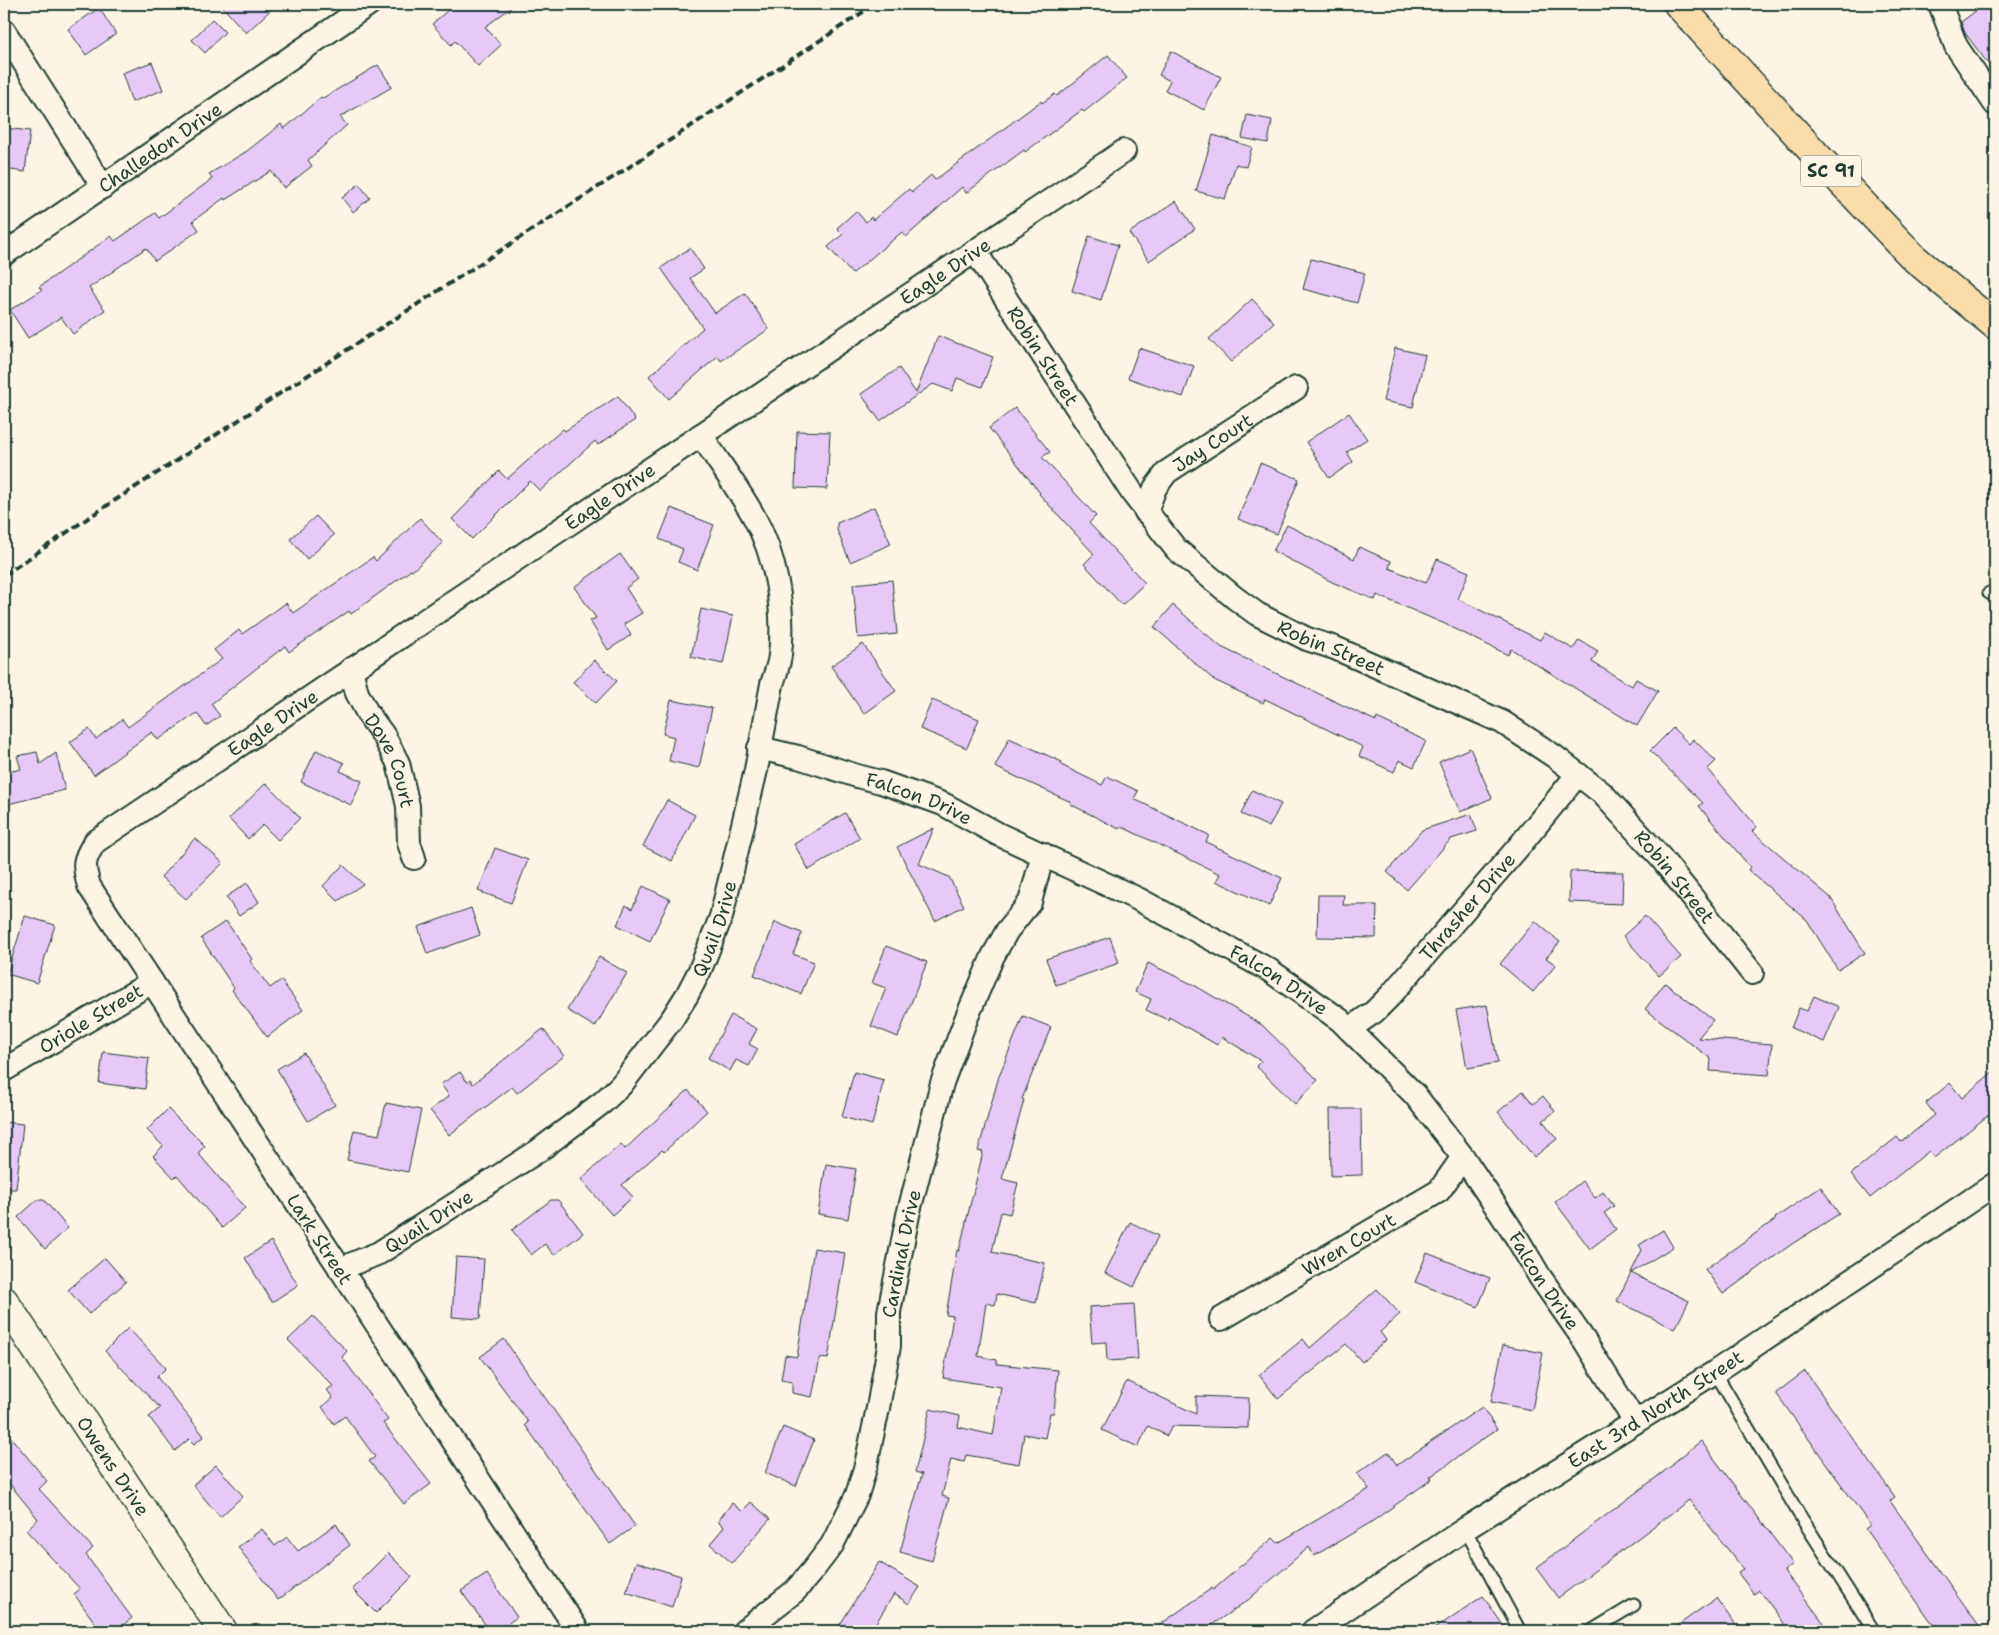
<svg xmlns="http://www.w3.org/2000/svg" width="1999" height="1635" viewBox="0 0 1999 1635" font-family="'Shantell Sans',sans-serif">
<rect width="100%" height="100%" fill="#fcf5e5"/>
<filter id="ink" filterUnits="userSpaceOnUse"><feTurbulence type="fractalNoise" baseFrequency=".02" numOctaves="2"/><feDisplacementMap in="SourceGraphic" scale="10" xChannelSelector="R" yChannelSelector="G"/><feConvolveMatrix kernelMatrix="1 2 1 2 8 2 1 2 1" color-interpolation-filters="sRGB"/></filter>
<g filter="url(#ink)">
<g fill="#e7c9f8" stroke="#1f3d34">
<path d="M220,4H277L246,33Z"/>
<path d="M455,4H516L485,27L501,45L478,66L455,41L451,45L432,24Z"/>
<path d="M1985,4H1995V73L1965,33L1961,22Z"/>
<path d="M99,8L116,34L86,55L68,29Z"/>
<path d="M212,19L225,32L205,53L192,40Z"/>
<path d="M1171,51L1221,77L1204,110L1165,90L1170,81L1159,75Z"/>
<path d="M1108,55L1127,78L1084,112L1082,110L1025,152L1024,150L966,193L962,187L906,237L902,232L852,274L828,247L843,234L837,228L856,211L866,222L871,217L873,220L909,189L912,192L931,175L935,180L1041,101L1042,103L1055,94L1057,96Z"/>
<path d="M152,62L163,90L132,102L122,73Z"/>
<path d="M378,65L392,87L340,117L347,125L308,160L312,166L284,188L271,171L225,200L224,198L193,221L199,230L155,261L146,248L89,288L105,310L73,334L61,317L28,338L10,310L42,290L39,287L111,236L115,241L155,213L159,218L212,179L209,174L247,151L281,124L284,129L321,97L323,98Z"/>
<path d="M1247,115L1272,120L1268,143L1242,138Z"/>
<path d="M5,128L30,131L25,172L4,169Z"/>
<path d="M1213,135L1252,147L1246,167L1236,164L1225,199L1196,191Z"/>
<path d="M359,184L370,198L353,212L342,198Z"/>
<path d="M1176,201L1195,229L1149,261L1129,233Z"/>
<path d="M1089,236L1118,245L1101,300L1072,291Z"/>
<path d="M690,248L704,269L690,278L715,313L745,293L769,329L721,361L718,356L669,399L649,376L703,328L661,268Z"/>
<path d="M1311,259L1365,273L1357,303L1303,289Z"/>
<path d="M1252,299L1274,322L1231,362L1209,339Z"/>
<path d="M938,336L993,357L982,387L957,378L952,391L933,384L880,421L861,394L899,368L916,393Z"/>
<path d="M1139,348L1194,366L1183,397L1128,378Z"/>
<path d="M1395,348L1425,355L1413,407L1383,401Z"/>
<path d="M618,396L635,420L598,445L595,441L540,491L530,481L472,539L452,519L499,471L507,479L563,429L565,431Z"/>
<path d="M1015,408L1050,452L1042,457L1096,516L1089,523L1145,583L1122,605L1084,564L1094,554L1039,494L1040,493L989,428Z"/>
<path d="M1349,413L1367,439L1347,452L1353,462L1329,478L1306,442Z"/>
<path d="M797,431L830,432L827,489L795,488Z"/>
<path d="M1260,463L1299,479L1277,534L1238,519Z"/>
<path d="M874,507L891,544L850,562L837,530V523Z"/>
<path d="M671,508L714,525L697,570L678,562L683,549L659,539Z"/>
<path d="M316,516L334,535L307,559L290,539Z"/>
<path d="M420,518L443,543L412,571L411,570L351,614L349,611L289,652L285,646L211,704L220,716L206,726L197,713L158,740L152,732L94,775L70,742L89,729L96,739L122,719L128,727L222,659L214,650L239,630L242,634L286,603L293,613L373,557L376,561Z"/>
<path d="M1287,525L1354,559L1359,547L1391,561L1389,568L1426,583L1437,559L1469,572L1458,599L1540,640L1545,632L1573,649L1579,640L1598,651L1592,662L1632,686L1636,679L1658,691L1637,726L1511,649L1508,655L1445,624L1377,595L1375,600L1332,582L1273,551Z"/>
<path d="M620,554L638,579L626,588L642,613L624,624L631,635L608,650L590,621L596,618L574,587Z"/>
<path d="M892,580L897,634L858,638L853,584Z"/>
<path d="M1173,605L1221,647L1376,721L1377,718L1426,741L1414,767L1399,760L1394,772L1359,756L1363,747L1265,699L1263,703L1214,680L1154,627Z"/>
<path d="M701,609L733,616L723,664L691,657Z"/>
<path d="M863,644L896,691L864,714L831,666Z"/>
<path d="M594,660L617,681L596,703L573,682Z"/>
<path d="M671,700L712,708L699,768L669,761L674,737L663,734Z"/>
<path d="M932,700L979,719L967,748L920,729Z"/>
<path d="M1673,728L1689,744L1693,739L1716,761L1708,769L1757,827L1752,831L1830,897L1865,953L1838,970L1807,920L1748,870L1750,867L1699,806L1703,803L1650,751Z"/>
<path d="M1009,738L1062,762L1061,765L1102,785L1107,776L1138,791L1134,799L1209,835L1206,842L1282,878L1269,906L1216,881L1220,874L1120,826L1119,829L1070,804L1071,802L995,767Z"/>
<path d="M1470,748L1492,798L1460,812L1439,762Z"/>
<path d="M316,750L344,763L340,771L362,781L351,805L301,782Z"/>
<path d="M37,752L40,764L56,753L65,790L4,805V773L21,769L17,756Z"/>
<path d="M266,783L300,818L278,840L263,825L248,839L229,819Z"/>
<path d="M1252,790L1281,804L1269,827L1241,814Z"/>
<path d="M667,800L695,815L672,861L643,846Z"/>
<path d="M845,813L860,838L809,870L794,844Z"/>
<path d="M1471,814L1477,831L1451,839L1407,890L1387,872L1422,830Z"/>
<path d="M934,828L919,864L949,877L964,906L935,921L897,847Z"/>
<path d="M195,838L223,863L186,899L161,877Z"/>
<path d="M495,848L528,860L511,903L478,891Z"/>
<path d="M343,865L363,884L338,901L323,886Z"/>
<path d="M1570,871L1623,872L1622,904L1569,902Z"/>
<path d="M247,883L259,902L239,916L226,897Z"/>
<path d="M643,886L670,899L650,941L617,925L626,905L632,909Z"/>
<path d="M1318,895H1344L1343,905H1377L1376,938L1317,937Z"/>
<path d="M471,908L480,935L427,954L418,927Z"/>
<path d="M25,916L55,925L37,983L7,974Z"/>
<path d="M1645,916L1681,957L1659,976L1623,936Z"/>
<path d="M226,921L252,959L250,961L270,988L281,980L303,1010L267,1037L232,990L234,988L201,938Z"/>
<path d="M1535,921L1560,942L1546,958L1556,965L1533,992L1500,964Z"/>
<path d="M775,922L802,933L793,954L814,962L801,994L754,975Z"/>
<path d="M1110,937L1119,963L1056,985L1046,959Z"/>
<path d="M886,946L927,962L898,1037L871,1026L886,988L872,983Z"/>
<path d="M599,957L627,973L595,1027L567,1010Z"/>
<path d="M1148,963L1194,985L1262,1025L1318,1080L1295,1104L1256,1066L1261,1061L1222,1037L1217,1045L1169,1017L1168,1020L1146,1010L1151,999L1135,992Z"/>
<path d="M1665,983L1713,1020L1698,1038L1772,1044L1769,1075L1710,1071L1711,1059L1645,1009Z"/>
<path d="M1814,996L1839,1007L1824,1042L1791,1028L1799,1008L1807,1011Z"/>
<path d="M1487,1005L1498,1063L1467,1068L1456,1010Z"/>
<path d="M731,1015L757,1029L749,1044L758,1049L749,1066L736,1060L730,1071L708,1058Z"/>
<path d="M1023,1016L1051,1027L1022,1099L1024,1100L1002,1179L1018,1183L1010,1214L1001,1212L992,1252L1045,1263L1036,1303L997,1294L995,1305L986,1303L978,1356L997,1360V1364L1058,1370L1054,1413H1050L1045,1438L1024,1434L1019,1464L966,1455L964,1462L951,1459L942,1496L949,1498L932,1561L900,1552L922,1474L915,1472L930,1409L960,1416L958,1427L993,1435L1001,1387L943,1378L953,1316L946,1315L957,1250L959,1251L983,1152L978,1151L999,1076Z"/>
<path d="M543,1029L564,1056L517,1093L512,1087L449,1135L430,1110L449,1096L441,1084L460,1072L467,1082L470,1080L473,1084Z"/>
<path d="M103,1052L149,1058L145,1089L99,1083Z"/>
<path d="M304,1053L335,1105L308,1121L277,1069Z"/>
<path d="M1995,1070V1110L1934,1158L1929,1151L1870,1198L1851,1174L1897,1137L1901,1142L1935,1115L1926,1103L1950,1083L1962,1098Z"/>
<path d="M854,1072L884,1080L872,1125L842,1117Z"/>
<path d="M688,1090L707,1111L664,1152L662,1150L622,1185L633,1197L612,1215L581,1179L621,1144L625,1149Z"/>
<path d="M1523,1091L1533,1104L1543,1096L1555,1111L1543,1121L1557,1139L1534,1157L1498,1112Z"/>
<path d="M386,1103L421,1110L408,1172L347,1160L354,1130L379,1135Z"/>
<path d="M168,1109L205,1146L198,1153L245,1208L222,1228L177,1175L174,1178L153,1156L163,1146L147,1130Z"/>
<path d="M1330,1109H1361L1362,1175L1331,1176Z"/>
<path d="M4,1122L23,1124L16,1189H4Z"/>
<path d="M826,1164L856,1169L848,1219L818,1214Z"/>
<path d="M1582,1181L1595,1198L1603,1192L1614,1206L1604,1213L1616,1229L1590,1249L1555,1202Z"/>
<path d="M1821,1187L1839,1214L1792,1244L1723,1294L1705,1269L1776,1219L1775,1218Z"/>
<path d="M37,1200H44L68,1228L45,1249L18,1217Z"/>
<path d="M551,1200H558L583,1233L554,1255L545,1244L531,1255L512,1230Z"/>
<path d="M1130,1222L1158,1236L1134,1287L1105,1273Z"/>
<path d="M1663,1230L1673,1247L1631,1273L1689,1301L1675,1329L1617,1301L1642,1250L1639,1245Z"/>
<path d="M271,1241L298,1285L272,1302L245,1258Z"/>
<path d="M814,1248L845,1253L828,1359L820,1358L812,1397L792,1393V1382L781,1380L785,1355L797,1357Z"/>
<path d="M1427,1253L1490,1278L1478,1307L1415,1282Z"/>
<path d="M456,1257L484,1259L480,1319L452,1317Z"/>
<path d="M105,1258L126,1282L89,1314L68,1290Z"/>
<path d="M1377,1289L1400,1314L1380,1332L1386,1340L1362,1362L1346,1344L1278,1399L1259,1375L1303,1339L1310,1348Z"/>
<path d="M1134,1304L1138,1359L1107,1361L1106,1342L1092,1343L1089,1307Z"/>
<path d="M313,1316L347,1351L342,1357L388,1420L383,1423L431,1484L404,1504L369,1461L375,1457L345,1416L334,1424L322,1407L333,1398L327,1390L333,1386L288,1340Z"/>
<path d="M128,1328L166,1368L157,1377L204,1436L194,1444L189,1439L175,1451L149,1417L160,1408L105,1351Z"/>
<path d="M504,1339L635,1526L610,1544L525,1425L528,1422L480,1357Z"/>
<path d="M1503,1345L1543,1353L1532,1410L1491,1402Z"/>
<path d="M1805,1371L1895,1497L1890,1501L1983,1631H1938L1865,1529L1870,1525L1776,1393Z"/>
<path d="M1127,1381L1196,1414V1396L1249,1398L1248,1428L1172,1426L1167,1436L1148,1426L1138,1447L1102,1430Z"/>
<path d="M1482,1407L1497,1429L1430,1477L1432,1479L1370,1523L1314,1556L1309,1547L1248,1600L1203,1631H1151L1212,1588L1213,1590L1273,1538L1278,1543L1369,1489L1357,1473L1388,1452L1397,1465Z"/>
<path d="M783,1427L814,1440L796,1486L765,1473Z"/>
<path d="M4,1429L47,1481L39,1489L93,1548L86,1555L132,1618L115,1631H101L74,1594L80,1589L26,1530L38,1519L4,1477Z"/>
<path d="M1701,1441L1793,1564L1784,1571L1830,1631H1790L1759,1590L1754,1594L1738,1573L1744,1570L1689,1500L1558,1598L1536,1568L1674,1464L1673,1463Z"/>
<path d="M216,1465L243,1496L220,1517L193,1485Z"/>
<path d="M751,1502L770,1519L732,1563L710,1544L724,1527L718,1521L732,1503L742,1511Z"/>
<path d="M336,1524L350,1545L278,1600L238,1547L262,1529L275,1546L287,1537L298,1551Z"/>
<path d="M388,1553L412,1577L376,1613L352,1589Z"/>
<path d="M636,1562L681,1576L672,1607L626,1592Z"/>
<path d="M879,1562L920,1587L909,1604L894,1594L871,1631H836Z"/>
<path d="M487,1574L517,1617L498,1631H490L461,1591Z"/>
<path d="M1483,1596L1507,1631H1431Z"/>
<path d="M1716,1598L1740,1631H1670Z"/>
</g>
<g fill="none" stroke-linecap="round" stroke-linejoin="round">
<g stroke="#1f3d34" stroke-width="15">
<g id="service">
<path d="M1989,593L1995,596"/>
<path d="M1715,1372L1799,1514L1874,1631"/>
<path d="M1465,1529L1520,1631"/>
<path d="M1591,1631L1634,1605"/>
</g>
</g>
<g stroke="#1f3d34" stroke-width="26">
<g id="minor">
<path d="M1940,4L1956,46L1995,104"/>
<path d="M4,31L103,187"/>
<path id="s1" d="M975,251L1133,494L1176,549L1235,598L1257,614L1307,639L1335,648L1502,722L1554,756L1602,793L1661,858L1752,973"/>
<path id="s2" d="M4,254L369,4"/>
<path id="s3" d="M1146,512L1155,488L1167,472L1296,388"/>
<path id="s4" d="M351,669L357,693L368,714L384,736L398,763L408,806L409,843L414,858"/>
<path id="s5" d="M759,748L798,757L857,776L881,782L943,804L998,834L1138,899L1269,970L1340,1020L1415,1095L1463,1157L1517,1238L1540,1277L1584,1340L1635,1422"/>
<path id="s6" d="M1349,1029L1374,1012L1390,996L1521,844L1578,774"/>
<path id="s7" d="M4,1070L152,982"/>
<path id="s8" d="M340,1269L379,1253L538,1151L603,1102L621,1085L672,1019L687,995L700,970L721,917L756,770L772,684C775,675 779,665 780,655C785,609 776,555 753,515C737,487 718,461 701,435"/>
<path id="s9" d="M1221,1319L1439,1191L1463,1157"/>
<path id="s10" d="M578,1631L89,886C83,865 83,860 95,842L1124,151"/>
<path id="s11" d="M744,1631L795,1591L813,1570L832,1545L857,1495L866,1465L878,1408L889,1346V1312L908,1215L942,1083L966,1019L993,956L1007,931L1030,902L1043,854"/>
<path id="s12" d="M1313,1631L1465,1529L1715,1372L1995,1184"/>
</g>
</g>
<g stroke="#1f3d34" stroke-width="31">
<g id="tertiary">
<path id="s13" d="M4,1301L223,1631"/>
</g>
</g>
<g stroke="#1f3d34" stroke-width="31">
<path id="primary" d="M1678,4L1817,156L1914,258L1995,325"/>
</g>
<use href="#service" stroke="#fcf5e5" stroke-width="11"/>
<use href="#minor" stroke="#fcf5e5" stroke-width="22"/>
<use href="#tertiary" stroke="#fcf5e5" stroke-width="28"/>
<use href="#primary" stroke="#faddab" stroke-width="28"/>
<path stroke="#1f3d34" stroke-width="4" stroke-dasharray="8 4" stroke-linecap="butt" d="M4,575L97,512L643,158L875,4"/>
</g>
</g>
<g text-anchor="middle" stroke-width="4" stroke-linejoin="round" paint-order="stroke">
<rect fill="#fcf5e5" stroke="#617469" stroke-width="1" x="1801" y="155.5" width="60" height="31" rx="4"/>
<g font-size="18" font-weight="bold" fill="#1f3d34">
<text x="1831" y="177">SC 91</text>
</g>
<g font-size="19" fill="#1f3d34" stroke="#fcf5e5">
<text dy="7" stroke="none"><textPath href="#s2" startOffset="189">Challedon Drive</textPath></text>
<text dy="7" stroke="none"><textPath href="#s10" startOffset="1962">Eagle Drive</textPath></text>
<text dy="7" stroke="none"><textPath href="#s1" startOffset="125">Robin Street</textPath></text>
<text dy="7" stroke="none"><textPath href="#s3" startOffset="100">Jay Court</textPath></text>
<text dy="7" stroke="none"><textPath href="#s10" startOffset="1558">Eagle Drive</textPath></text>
<text dy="7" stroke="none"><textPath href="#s1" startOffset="545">Robin Street</textPath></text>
<text dy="7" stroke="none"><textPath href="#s10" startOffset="1152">Eagle Drive</textPath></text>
<text dy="7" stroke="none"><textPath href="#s4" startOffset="101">Dove Court</textPath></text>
<text dy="7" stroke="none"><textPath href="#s5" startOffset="168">Falcon Drive</textPath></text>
<text dy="7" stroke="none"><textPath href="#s1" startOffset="965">Robin Street</textPath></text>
<text dy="7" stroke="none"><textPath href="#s6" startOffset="171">Thrasher Drive</textPath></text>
<text dy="7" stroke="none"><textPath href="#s8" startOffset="521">Quail Drive</textPath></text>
<text dy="7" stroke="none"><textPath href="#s5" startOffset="572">Falcon Drive</textPath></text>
<text dy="7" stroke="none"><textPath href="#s7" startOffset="101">Oriole Street</textPath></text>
<text dy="7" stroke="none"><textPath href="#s8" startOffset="101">Quail Drive</textPath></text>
<text transform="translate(320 1239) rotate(57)" y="7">Lark Street</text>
<text dy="7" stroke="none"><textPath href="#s9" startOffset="148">Wren Court</textPath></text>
<text dy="7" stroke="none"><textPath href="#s11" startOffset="426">Cardinal Drive</textPath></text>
<text dy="7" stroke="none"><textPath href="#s5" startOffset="978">Falcon Drive</textPath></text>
<text dy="7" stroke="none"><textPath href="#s12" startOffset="408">East 3rd North Street</textPath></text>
<text dy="7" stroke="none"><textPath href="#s13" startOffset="198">Owens Drive</textPath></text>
</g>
</g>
<rect width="1999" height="1635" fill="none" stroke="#fcf5e5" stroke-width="20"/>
<rect x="10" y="10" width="1979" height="1615" fill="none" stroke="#1f3d34" stroke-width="2" filter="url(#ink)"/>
</svg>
